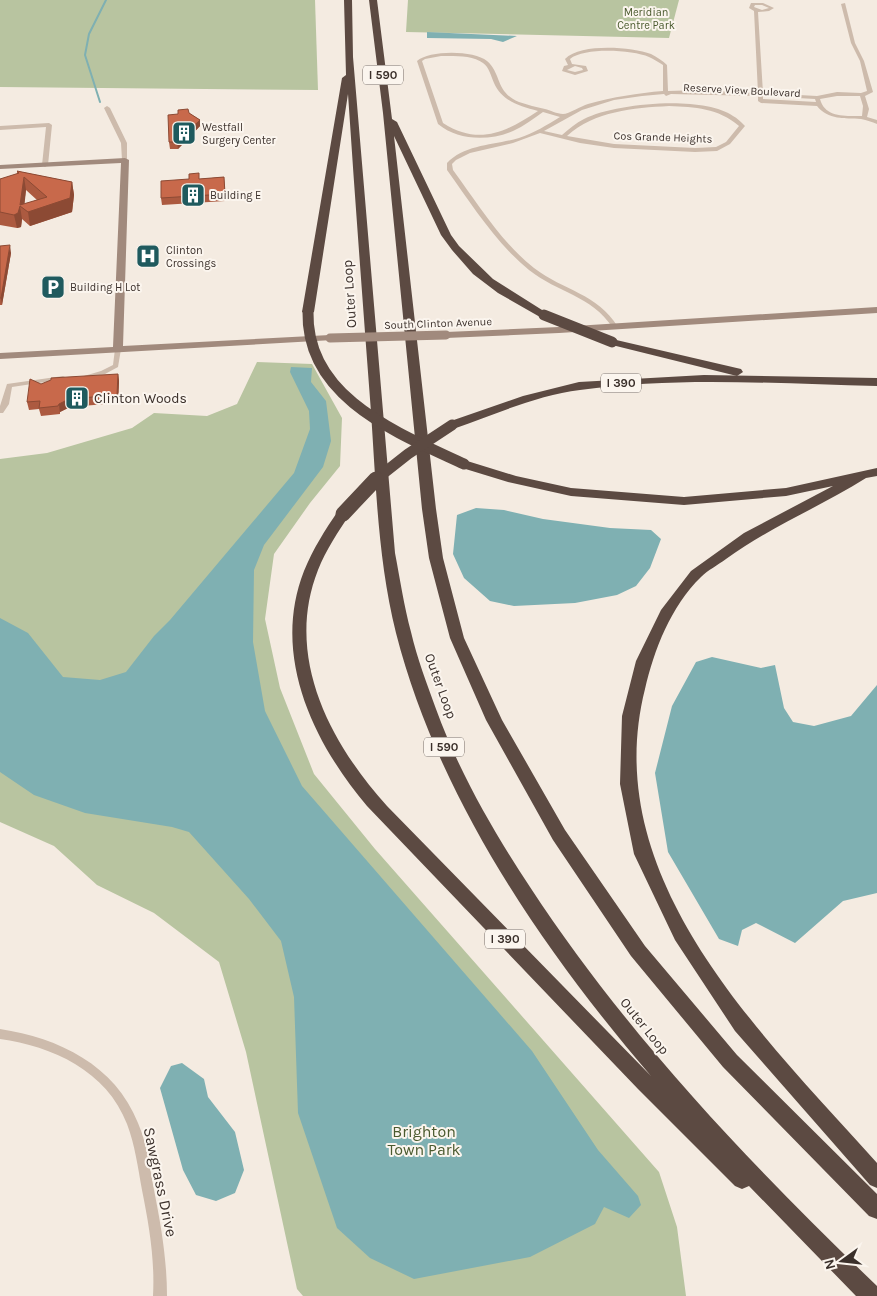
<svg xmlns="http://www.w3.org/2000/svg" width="877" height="1296" viewBox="0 0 877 1296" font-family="Karla,sans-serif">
<rect width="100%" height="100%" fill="#f4ebe1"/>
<g fill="#b8c4a0">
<path d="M0,0H315L318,90L0,87Z"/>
<path d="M408,0H679L669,38L406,32Z"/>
<path d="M257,362L312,364L342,418L340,466L310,503L274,554L265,619L280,688L314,774L375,849L659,1172L677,1227L686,1296H303L297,1289L246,1052L219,962L154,913L97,885L54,846L0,822V459L47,453L132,428L154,413L207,416L237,404Z"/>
</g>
<g fill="#7fb0b2">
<path d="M427,32L517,36L503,42L491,39L427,38Z"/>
<path d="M291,367L312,368L311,382L326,401L331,441L323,467L264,545L254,570L253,642L265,711L302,786L532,1051L598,1150L638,1196L641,1205L629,1218L604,1207L595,1224L530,1257L414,1279L370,1258L337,1228L298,1113L294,997L281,941L249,899L189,832L172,827L85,813L34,795L0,772V618L28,633L63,677L100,680L126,672L154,636L170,620L294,473L310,429L309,411L290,372Z"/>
<path d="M476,508L504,510L543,519L610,528L651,530L661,539L650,568L636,586L617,595L575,603L514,606L490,601L464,578L453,554L457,515Z"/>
<path d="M712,657L761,668L775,665L784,708L793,722L814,726L851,716L877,685V893L843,901L795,943L756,923L742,930L738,946L719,939L668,852L655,773L672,706L696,662Z"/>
<path d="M182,1063L204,1079L208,1097L235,1132L244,1170L235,1193L216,1201L196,1195L183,1170L160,1088L171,1066Z"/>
</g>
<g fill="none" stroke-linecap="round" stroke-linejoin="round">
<path stroke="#7fb0b2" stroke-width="2" d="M100,102L85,55L89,34L106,0"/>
<g fill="#cdbbac" fill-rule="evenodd">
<path d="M751,3H763L774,8L769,11L758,12L763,93L817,96L837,92L861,93L867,91L860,61L851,43L841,4L845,3L855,43L864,61L873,92L865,96L869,109L867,117L877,120V124C872,122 867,120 861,119C845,118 828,120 817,106L761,103L758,101V96L671,94L666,96L664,94L642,96L614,100L582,110L544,131L562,135C569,129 576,123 584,119C616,103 703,95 733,116C737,118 741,122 745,126L730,144L717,151L695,152L614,148L580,143L540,133L513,143L470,153L456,160L452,164L453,170C478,204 501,242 534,268C564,291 597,293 618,327L615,329L613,328C591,295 558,293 529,270C496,243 472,205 447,170V163C465,144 496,145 519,138C534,133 547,125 560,117L543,112C533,119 524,126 513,131C490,141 458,141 438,124L417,61C429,50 474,50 487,61C502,74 495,92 519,102C528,105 536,107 545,109C550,110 557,114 563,114C569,114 581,106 588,104C613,97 638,93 663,91V65C658,62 654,59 649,57C632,50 585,47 570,59L572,64L586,66L588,71L575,75L562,71L564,66L568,65L565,59C581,43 631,47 651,54C657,57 663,61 667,65L668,91L701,90L758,93L754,11L749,8ZM755,5H762L769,8L762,10L754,7ZM441,56C453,56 473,55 483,63C489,67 491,76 494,83C502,101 519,106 538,111C506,132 479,146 443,123L422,61L425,59ZM575,66L582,68L583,70L575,72L567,70ZM763,96L815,99L816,102L763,99ZM837,96H860L863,106L862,116C846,116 825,118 820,99ZM669,106C695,107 718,108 739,126L726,142L716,147L695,148L614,144L567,136C595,111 633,108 669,106Z"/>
<path d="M107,106L110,108L127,143V161L122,160L121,143L104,108Z"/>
<path d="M49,123L52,125L48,165L45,167L42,165L46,127L0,130V126Z"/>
<path d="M118,347L121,349L118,367L105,374L84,378V376L101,371L113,365L115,349Z"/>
<path d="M63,376L65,377V379L12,387L9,404L3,413H0V406L7,384Z"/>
<path d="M0,1029C59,1038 115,1065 138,1123C147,1144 150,1168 154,1190C161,1225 167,1260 167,1296H153C155,1260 149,1225 142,1190C138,1168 135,1145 127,1124C107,1071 52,1046 0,1039Z"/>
</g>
<g fill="#a18a7d" fill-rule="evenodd">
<path d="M125,158L129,160L123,346L330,335L333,336V340L0,359V353L113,347L121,163L0,169V165Z"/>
<path d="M877,307V313L559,333L446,338L441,335L446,332L559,327Z"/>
</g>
<g fill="#5c4a42" fill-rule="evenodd">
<path d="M344,0H352L353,57L395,553C400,579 404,606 411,632C417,658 427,684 436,709C459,772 493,831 530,887C627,1035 750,1164 877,1286V1296H856L749,1186L742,1189L735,1186L638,1089L367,806C313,742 271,655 304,571C313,549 325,530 338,511L343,510L350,514C338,532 326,550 318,570C284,656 330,743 387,806L651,1076C542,949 438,797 396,633C378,561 376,486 371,412C363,306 355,200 348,94L314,312L308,315L302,312L342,78L346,75Z"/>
<path d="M369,0H377L392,119L397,122L451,235L459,246L493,279L550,315L548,317H540L498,293L473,274L452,250L441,235L394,136L436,509L443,558L464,638L502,720L565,830L645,946L737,1055L877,1194V1219L869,1216L723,1067L631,956L553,840L486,720L450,638L429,558L422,509L383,113Z"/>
<path d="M612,339L741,369L743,372L737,376L608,344L606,342Z"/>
<path d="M704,375L877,378V386C779,384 678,376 580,390C538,395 496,414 456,428H448L446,425L448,422L523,396L579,382Z"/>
<path d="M464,460L516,476L571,488L684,497L786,488L877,468V476L866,478C820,507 770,527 726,559C718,565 708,570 701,577C671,606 654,650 645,689C597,879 763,1035 877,1163V1188L870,1185L735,1031L675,940L634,854L620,784L622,716L636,661L661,610L691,571L744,533L833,486L786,496L684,505L571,496L508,482L459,467L458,464L459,461Z"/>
</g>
<path stroke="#a18a7d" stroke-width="9" d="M330,338L446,335"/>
<g stroke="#5c4a42" stroke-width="11">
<path d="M308,312C306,398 398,433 464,464"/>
<path d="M544,315L612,342"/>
<path d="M375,480L408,454L452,425"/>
</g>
<path stroke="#5c4a42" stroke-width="15" d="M343,514L376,479"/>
</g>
<g fill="#ac5a40" fill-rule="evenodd">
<path d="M189,113L200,120V126L178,149H170L169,142Z"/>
<path d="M17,171L72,182L74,195L72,212L30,226L22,219L21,227L17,228L0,225V179L17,174ZM26,190L37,200L24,204Z"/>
<path d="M199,173V179L224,177L225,201L162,205L161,198Z"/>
<path d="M0,246L11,253L2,305H0Z"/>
<path d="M118,374L119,381L118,403L70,407L60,412V414L41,416L39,409L29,410L27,402L41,384Z"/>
</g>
<g fill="#8c4a34">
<path d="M200,120V126L178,149L177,142Z"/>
<path d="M24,177L26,190L24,209L20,206Z"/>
<path d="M72,182L74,195L72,212L30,226L28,212Z"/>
<path d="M20,206L22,219L21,227L17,228L14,215Z"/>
<path d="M10,245L11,253L2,305L1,298Z"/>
<path d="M118,374L119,381L118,403L117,395Z"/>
<path d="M69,399L70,407L60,412V414L59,404Z"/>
</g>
<g fill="#c8694b" stroke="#8c4a34" fill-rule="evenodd">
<path d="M188,109L189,113L200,120L177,142H169L168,115L178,114V110Z"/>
<path d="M17,171L72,182L70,198L28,212L20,206L18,213L14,215L0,212V179L19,173ZM24,177L47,197L20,205Z"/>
<path d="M199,173V179L224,177L225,194L161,198V181L189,179V174Z"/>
<path d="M10,245L1,298H0V246Z"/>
<path d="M118,374L117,395L69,399L59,404L58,406L39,408L40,401L27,402L30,379L41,384L51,380V378Z"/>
</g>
<defs>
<g id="building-square" transform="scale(1.25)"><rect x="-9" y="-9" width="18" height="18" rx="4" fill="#1f5a5e" stroke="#fbf5ee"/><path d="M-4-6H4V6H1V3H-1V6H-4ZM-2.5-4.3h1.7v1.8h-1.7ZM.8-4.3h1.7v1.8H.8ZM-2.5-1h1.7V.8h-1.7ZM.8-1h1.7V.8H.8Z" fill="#fff"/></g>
<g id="hospital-square" transform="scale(1.25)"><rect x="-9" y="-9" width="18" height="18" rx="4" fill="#1f5a5e" stroke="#fbf5ee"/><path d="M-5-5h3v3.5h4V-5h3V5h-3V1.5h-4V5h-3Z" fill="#fff"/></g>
<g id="parking-square" transform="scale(1.25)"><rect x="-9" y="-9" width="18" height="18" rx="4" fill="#1f5a5e" stroke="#fbf5ee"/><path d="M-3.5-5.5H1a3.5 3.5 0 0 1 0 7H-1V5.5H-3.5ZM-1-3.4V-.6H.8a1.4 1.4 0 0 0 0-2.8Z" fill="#fff"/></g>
</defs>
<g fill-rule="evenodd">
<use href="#building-square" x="184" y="133"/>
<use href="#building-square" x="193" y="195"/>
<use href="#hospital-square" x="148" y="256"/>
<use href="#parking-square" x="53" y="287"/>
<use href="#building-square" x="77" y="398"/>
</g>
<g text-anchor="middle" stroke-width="4" stroke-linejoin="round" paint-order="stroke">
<g font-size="11" fill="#4a5a2e" stroke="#fbf5ee">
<text x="646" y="16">Meridian<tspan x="646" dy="13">Centre Park</tspan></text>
</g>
<g font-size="11" fill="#3b302b" stroke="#fbf5ee">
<text transform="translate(742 90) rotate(3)" y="4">Reserve View Boulevard</text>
<text transform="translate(663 137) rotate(2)" y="4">Cos Grande Heights</text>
<text transform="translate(438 323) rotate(-2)" y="4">South Clinton Avenue</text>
</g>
<g font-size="11" fill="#3b302b" stroke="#fbf5ee" text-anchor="start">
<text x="202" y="131">Westfall<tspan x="202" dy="13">Surgery Center</tspan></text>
<text x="210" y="199">Building E</text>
<text x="166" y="254">Clinton<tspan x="166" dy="13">Crossings</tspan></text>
<text x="70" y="291">Building H Lot</text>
</g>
<g fill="#fbf5ee" stroke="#756b66" stroke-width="1">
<rect x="363" y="65.5" width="40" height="19" rx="4"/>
<rect x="601" y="373.5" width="40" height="19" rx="4"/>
<rect x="424" y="737.5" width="40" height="19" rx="4"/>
<rect x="485" y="929.5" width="40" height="19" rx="4"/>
</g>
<g font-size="12" font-weight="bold" fill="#3b302b">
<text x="383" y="79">I 590</text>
<text x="621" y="387">I 390</text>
<text x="444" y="751">I 590</text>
<text x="505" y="943">I 390</text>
</g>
<g font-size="14" fill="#3b302b" stroke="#fbf5ee">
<text transform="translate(349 294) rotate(-94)" y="5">Outer Loop</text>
<text transform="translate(441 686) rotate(70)" y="5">Outer Loop</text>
<text transform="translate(645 1026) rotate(51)" y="5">Outer Loop</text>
</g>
<g font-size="14" fill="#3b302b" stroke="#fbf5ee" text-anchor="start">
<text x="94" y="403">Clinton Woods</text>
</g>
<g font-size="16" fill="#4a5a2e" stroke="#fbf5ee">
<text x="424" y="1137">Brighton<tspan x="424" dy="18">Town Park</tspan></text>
</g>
<g font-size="16" fill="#3b302b" stroke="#fbf5ee">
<text transform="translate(161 1182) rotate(78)" y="6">Sawgrass Drive</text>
</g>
</g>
<g transform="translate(842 1261) rotate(255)" stroke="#fbf5ee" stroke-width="4" paint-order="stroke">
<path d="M0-4L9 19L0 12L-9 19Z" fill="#3b302b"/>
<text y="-8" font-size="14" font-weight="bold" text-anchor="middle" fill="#3b302b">N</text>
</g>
</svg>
